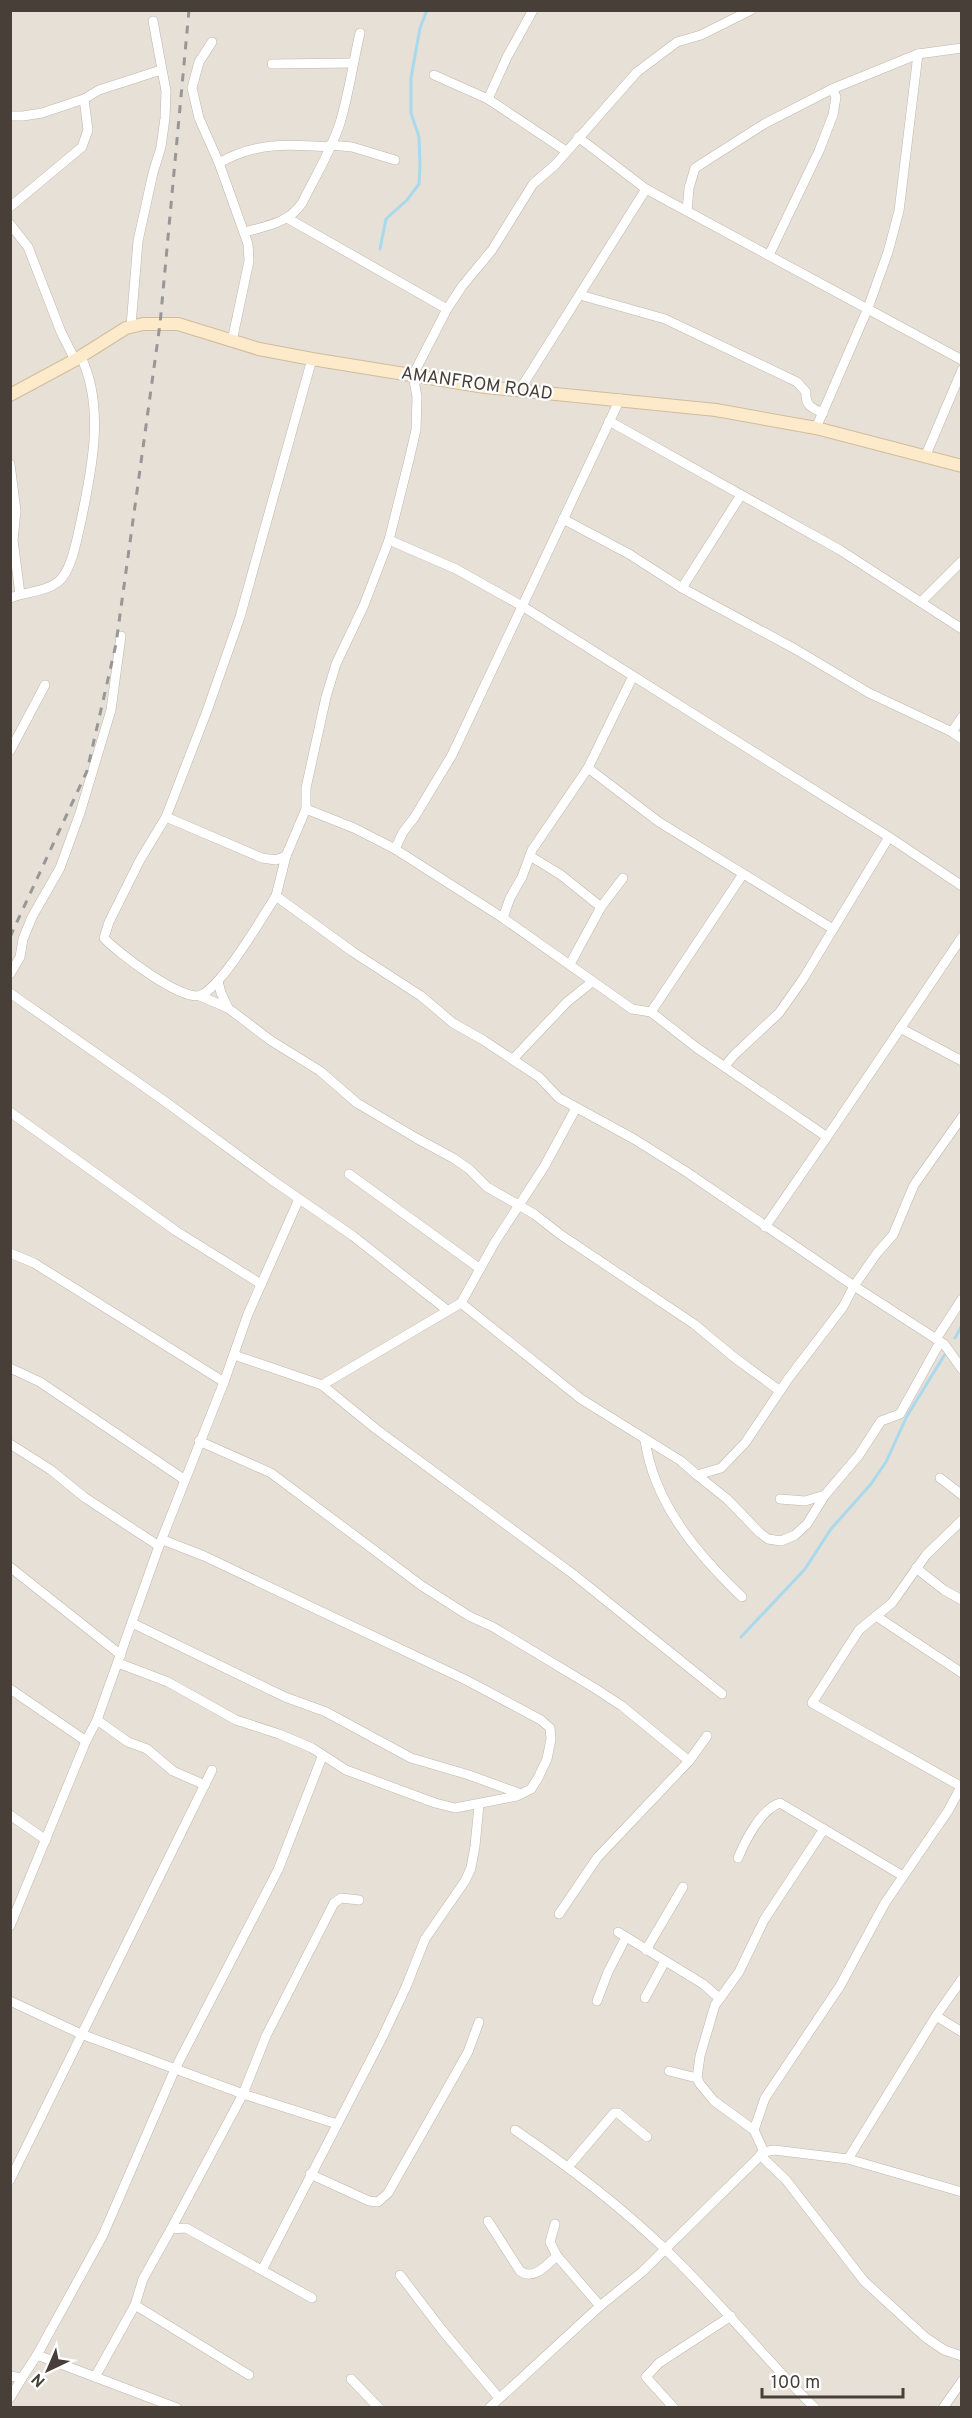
<svg xmlns="http://www.w3.org/2000/svg" width="972" height="2418" viewBox="0 0 972 2418" font-family="Overpass,sans-serif">
<rect width="100%" height="100%" fill="#f4efe9"/>
<rect fill="#e7e0d7" x="11" y="11" width="950" height="2396"/>
<g fill="none" stroke-linecap="round" stroke-linejoin="round">
<g stroke="#a9d9ed" stroke-width="3">
<path d="M380,249L386,219L407,200L419,184L420,166L419,137L411,113V78L420,28L427,10"/>
<path d="M955,1338L962,1325"/>
<path d="M741,1637L805,1569L831,1529L871,1484L886,1462L907,1416L947,1351"/>
</g>
<g stroke="#bfb6ac" stroke-width="10">
<g id="street">
<path d="M212,42L199,62L192,88L199,118L219,163L248,244L249,261L232,341"/>
<path d="M272,64L353,63"/>
<path d="M434,75L488,99L566,151"/>
<path d="M488,99L507,57L533,10"/>
<path d="M10,116H23L42,113L84,99L99,90L161,70"/>
<path d="M578,137L646,189L962,360"/>
<path d="M330,145L352,147L395,160"/>
<path d="M219,163C255,142 289,144 329,147"/>
<path d="M10,207L82,147L88,130L84,99"/>
<path d="M687,211L689,188L695,168L764,124L832,89L918,54L962,48"/>
<path d="M287,218L447,309"/>
<path d="M10,224L28,247L61,332L75,360"/>
<path d="M245,232C266,226 289,223 302,203C315,177 331,151 340,123C349,93 353,63 360,33"/>
<path d="M769,255L819,151L833,115L836,97L832,89"/>
<path d="M580,295L665,319L797,382L806,392C805,405 811,408 823,413"/>
<path d="M131,326L138,241L153,173L161,147L165,118L166,91L153,21"/>
<path d="M519,391L646,189"/>
<path d="M609,421L840,550L962,629"/>
<path d="M816,428L868,308L888,252L899,211L918,54"/>
<path d="M925,457L962,370"/>
<path d="M10,464L16,511L13,540L20,594"/>
<path d="M563,519L629,554L682,588L795,649L869,693L952,732L962,739"/>
<path d="M389,540L456,569L522,606L889,837L962,886"/>
<path d="M682,588L741,495"/>
<path d="M10,598C25,592 52,591 62,578C73,564 77,538 81,521C92,469 105,407 81,357"/>
<path d="M921,602L962,561"/>
<path d="M952,732L962,717"/>
<path d="M10,751L45,685"/>
<path d="M588,768L659,822L833,929"/>
<path d="M306,809V788L326,697L336,664L364,605L389,540L409,460L416,430L417,397L413,375L447,309L463,285L492,250L533,184L555,165L637,72L677,42L701,35L751,10"/>
<path d="M166,817L262,858L276,860L286,856"/>
<path d="M395,849L403,832L414,818L452,755L620,399"/>
<path d="M530,856L561,875L601,907"/>
<path d="M276,896C262,918 222,986 201,995C183,1003 117,952 104,938L109,922L140,860L166,817L207,711L240,617L312,359"/>
<path d="M503,918L510,898L522,877L532,850L588,768L633,676"/>
<path d="M570,964L601,907L623,878"/>
<path d="M10,974L20,957L23,939L32,917L60,868L80,813L111,710L121,636"/>
<path d="M218,981L221,993L228,1008L270,1040L320,1071L357,1103L416,1138L453,1158L469,1169L487,1187L534,1214L561,1235L694,1324L735,1358L780,1391"/>
<path d="M10,993L163,1100L272,1180L353,1236L447,1310"/>
<path d="M200,996L228,1008"/>
<path d="M651,1012L697,1048L827,1137L962,937"/>
<path d="M900,1028L962,1061"/>
<path d="M513,1059L567,1002L592,982"/>
<path d="M725,1066L734,1055L779,1013L803,979L889,837"/>
<path d="M10,1112L176,1231L261,1284"/>
<path d="M962,1117L914,1185L893,1235L877,1253L854,1286L944,1344L962,1369"/>
<path d="M349,1174L479,1268"/>
<path d="M765,1227L827,1137"/>
<path d="M10,1253L34,1263L224,1382"/>
<path d="M461,1303L581,1399L681,1461L697,1475L721,1468L745,1443L788,1379L843,1307L854,1286L685,1171L634,1139L559,1098L539,1077L483,1040L453,1023L421,996L353,952L276,896L286,856L306,809L354,828L395,849L503,918L632,1009L651,1012L743,874"/>
<path d="M936,1339L962,1299"/>
<path d="M234,1355L322,1385L461,1303L495,1242L544,1167L576,1108"/>
<path d="M10,1368L40,1382L185,1480"/>
<path d="M322,1385L376,1429L573,1574L722,1694"/>
<path d="M645,1440C654,1503 697,1554 742,1597"/>
<path d="M199,1441L271,1473L422,1586L469,1616L493,1627L596,1689L622,1706L689,1761"/>
<path d="M10,1444L51,1470L84,1497L159,1546"/>
<path d="M697,1475L727,1499L760,1533L768,1539L781,1541L795,1535L807,1524L825,1495L859,1455L881,1421L900,1414L940,1342"/>
<path d="M940,1478L962,1495"/>
<path d="M780,1499L805,1501L825,1495"/>
<path d="M962,1520L926,1555L892,1603L859,1630L812,1703L962,1787"/>
<path d="M10,1567L121,1655"/>
<path d="M916,1568L944,1590L962,1600"/>
<path d="M876,1616L962,1673"/>
<path d="M132,1623L285,1697L326,1712L411,1758L469,1775L521,1794"/>
<path d="M118,1663L168,1682L236,1720L279,1734L312,1748L346,1770L435,1803L455,1808L517,1796L531,1789L538,1778L547,1759L551,1739L550,1728L541,1720L466,1680L204,1556L163,1540"/>
<path d="M10,1689L86,1741"/>
<path d="M97,1720L128,1742L147,1749L173,1771L205,1785"/>
<path d="M10,1815L46,1840"/>
<path d="M738,1858C745,1841 761,1809 780,1803L903,1876"/>
<path d="M559,1914L597,1858L689,1761L707,1736"/>
<path d="M10,1926L86,1741L97,1720L159,1546L224,1382L248,1314L299,1199"/>
<path d="M618,1932L703,1984L719,1998"/>
<path d="M646,1950L683,1887"/>
<path d="M645,1998L665,1961"/>
<path d="M10,2001L81,2034L243,2094L337,2124"/>
<path d="M597,2001L608,1972L626,1937"/>
<path d="M936,2016L962,2032"/>
<path d="M669,2071L697,2078"/>
<path d="M515,2130C568,2166 619,2205 665,2249C718,2299 763,2357 815,2408"/>
<path d="M754,2130L714,2101L700,2084L697,2078L700,2056L715,2005L739,1972L764,1920L824,1829"/>
<path d="M764,2152L754,2130L765,2098L840,1986L885,1903L948,1811L961,1787"/>
<path d="M760,2155L786,2180L864,2281L925,2337L944,2350L962,2356"/>
<path d="M848,2159L936,2016L962,1979"/>
<path d="M568,2167L614,2113H618L647,2137"/>
<path d="M310,2174L369,2201L378,2202L388,2193L468,2052L479,2022"/>
<path d="M10,2180L212,1770"/>
<path d="M488,2221L520,2271C534,2281 546,2265 557,2256"/>
<path d="M555,2224L550,2242L557,2256L600,2306"/>
<path d="M171,2229L243,2094L266,2036L334,1903L341,1898L359,1900"/>
<path d="M262,2270L382,2038L406,1987L425,1939L465,1881L471,1868L475,1846L479,1805"/>
<path d="M400,2275L442,2330L499,2398"/>
<path d="M135,2305L249,2375"/>
<path d="M37,2355L103,2235L175,2069L278,1870L322,1757"/>
<path d="M10,2376L22,2378L37,2355L177,2408"/>
<path d="M95,2377L135,2305L143,2279L171,2229L186,2228L312,2298"/>
<path d="M351,2379L379,2408"/>
<path d="M10,2398L22,2378"/>
<path d="M489,2408L600,2306L642,2272L764,2152L774,2150L848,2159L962,2192"/>
<path d="M674,2408L646,2377L659,2363L731,2316"/>
<path d="M943,2408L962,2381"/>
</g>
</g>
<g stroke="#d1bc9b" stroke-width="14">
<path id="secondary" d="M10,395L75,360L126,328L143,324H178L259,349L312,359L485,387L716,410L816,428L962,466"/>
</g>
<use href="#street" stroke="#fff" stroke-width="9"/>
<use href="#secondary" stroke="#fceacb" stroke-width="12"/>
<path stroke="#979797" stroke-width="3" stroke-dasharray="8 8" stroke-linecap="butt" d="M10,937L87,771L116,644L160,324L189,10"/>
</g>
<g text-anchor="middle" stroke-width="4.5" stroke-linejoin="round" paint-order="stroke">
<g font-size="18" fill="#473f38" stroke="#fff">
<text transform="translate(477 383) rotate(8)" y="6">AMANFROM ROAD</text>
</g>
</g>
<rect width="972" height="2418" fill="none" stroke="#473f38" stroke-width="24"/>
<g transform="translate(48 2370) rotate(224)" stroke="#ffffff" stroke-width="4.5" paint-order="stroke">
<path d="M0-4.5L10 22L0 15L-10 22Z" fill="#473f38"/>
<text y="-9" font-size="16" font-weight="bold" text-anchor="middle" fill="#473f38">N</text>
</g>
<path d="M762 2388v9h141v-9" fill="none" stroke="#473f38" stroke-width="3"/>
<text x="771" y="2388" font-size="18" fill="#473f38" stroke="#ffffff" stroke-width="4.5" paint-order="stroke">100 m</text>
</svg>
